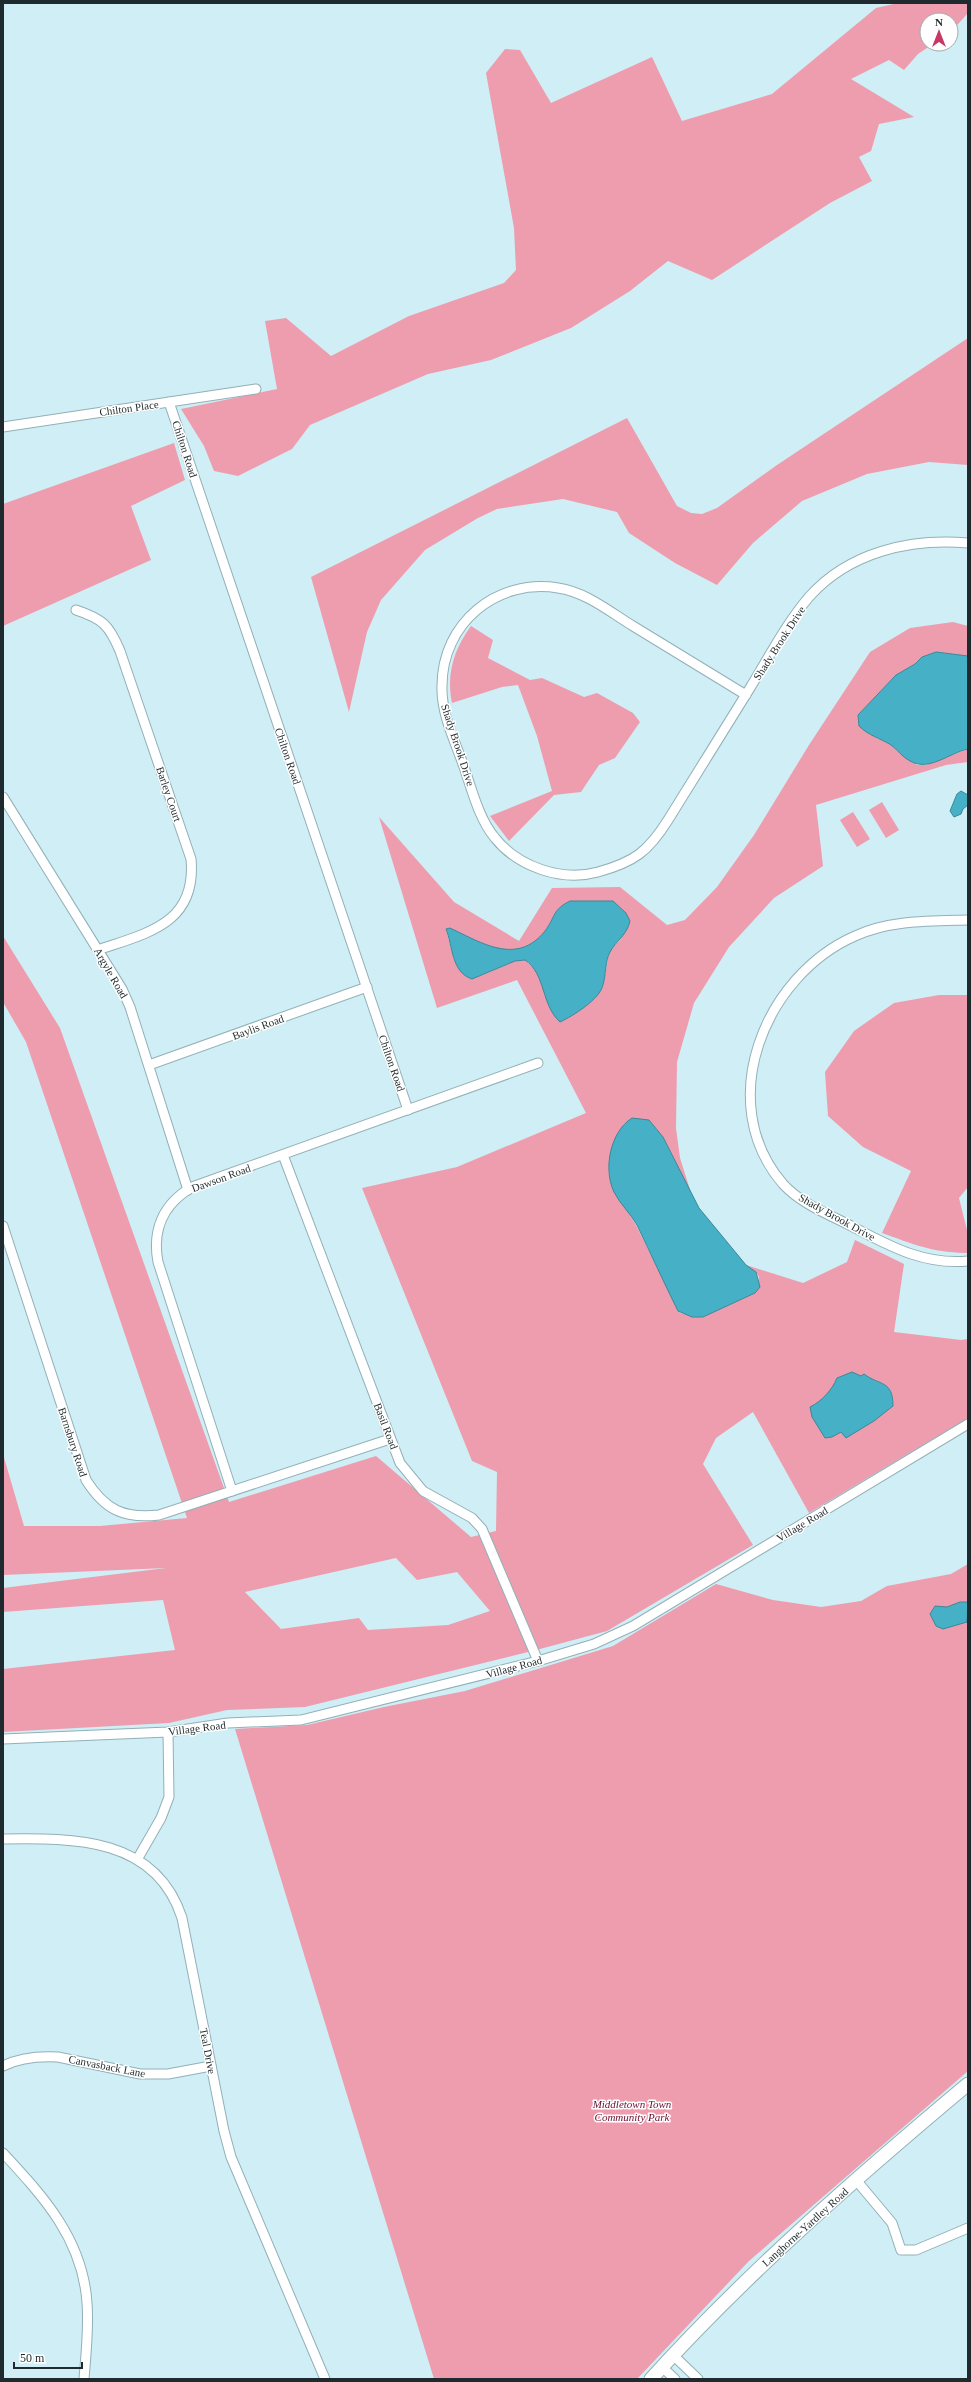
<svg xmlns="http://www.w3.org/2000/svg" width="971" height="2382" viewBox="0 0 971 2382" font-family="Georgia,serif">
<rect width="100%" height="100%" fill="#cfeef5"/>
<g fill="#ee9dae" fill-rule="evenodd">
<path d="M898,3H968V13L951,32V20H927V44H933L918,54L904,70L889,60L851,79L914,117L879,124L871,151L859,157L872,181L830,203L712,280L668,261L630,291L571,328L491,360L428,374L310,425L292,449L238,476L214,471L204,446L181,409L277,389L265,321L286,318L331,356L409,316L504,283L516,270L514,228L486,73L505,49L520,50L551,103L652,57L682,121L772,94L876,8Z"/>
<path d="M968,338V465L929,462L867,474L802,501L753,543L717,585L675,563L629,533L617,512L563,499L497,509L478,518L425,550L381,600L367,632L349,712L311,577L627,418L677,506L691,513L702,514L717,508L777,465Z"/>
<path d="M174,443L185,480L131,506L151,560L3,626V504Z"/>
<path d="M953,622L968,626V656L936,652L922,657L915,664L896,675L858,715V721L876,738L884,740L917,765H926L968,749V762L946,765L816,805L823,866L774,898L729,947L694,1003L677,1062L676,1128L680,1158L692,1196L663,1137L649,1120L624,1124L615,1140L609,1160V1174L611,1184L636,1225L680,1313L703,1317L755,1293L759,1277L756,1272L746,1265L803,1283L847,1262L855,1240L904,1264L894,1332L961,1340L968,1339V1418L809,1513L753,1412L716,1438L703,1464L753,1545L607,1631L540,1649L305,1707L227,1710L169,1723L3,1732V1669L175,1650L163,1600L3,1612V1588L166,1568L3,1575V1454L24,1526H100L187,1518L26,1042L3,1002V936L60,1028L229,1502L376,1456L471,1537L496,1531L497,1472L472,1461L362,1188L457,1167L586,1113L517,980L437,1008L379,817L454,902L519,941L552,888L620,887L667,925L685,920L717,887L754,835L809,745L870,652L910,628ZM570,901H613L626,913L621,939L609,952L603,987L578,1012L525,960L515,961L480,976L462,973L454,960L446,929C480,942 517,967 545,931C556,916 552,910 570,901ZM396,1558L417,1580L457,1572L490,1611L448,1625L368,1630L359,1618L281,1629L245,1592Z"/>
<path d="M471,626L493,640L488,658L530,680L542,678L584,697L597,693L633,713L640,722L615,758L599,765L581,792L554,795L509,841L490,816L552,791L537,736L518,685L502,687L452,703C446,674 454,649 471,626Z"/>
<path d="M882,802L899,830L886,838L869,810Z"/>
<path d="M853,812L870,839L857,847L840,820Z"/>
<path d="M939,995H968V1187L959,1198L968,1234V1253H965C931,1252 913,1244 882,1233L911,1171L863,1147L828,1116L825,1072L854,1031L894,1003Z"/>
<path d="M968,1564V2071L749,2261L637,2379H434L235,1729L307,1725L384,1707L465,1691L613,1646L716,1584L773,1600L821,1607L861,1601L887,1586L951,1574Z"/>
</g>
<g fill="#46b0c6" stroke="#3a8898">
<path d="M936,652L968,656V749C949,753 929,772 910,761C902,757 898,750 891,745C880,738 869,736 859,726L858,715L896,675L915,664L922,657Z"/>
<path d="M961,791L968,795V805L963,809L961,814L954,817L950,811L957,794Z"/>
<path d="M570,901H613L626,913L630,921C627,935 616,941 610,952C605,961 606,975 603,985C600,999 573,1016 560,1022C541,1005 546,974 525,960L515,961L472,979C451,972 453,946 446,929L450,928C482,943 517,966 545,931C556,916 552,910 570,901Z"/>
<path d="M632,1118L649,1120L663,1137L699,1208L746,1265L756,1272L760,1287L755,1293L703,1317H692L678,1311C664,1283 651,1254 637,1225C631,1214 620,1204 614,1192C603,1169 610,1132 632,1118Z"/>
<path d="M852,1372L861,1376L864,1374C880,1386 893,1380 893,1406L874,1421L846,1438L841,1432L832,1437L825,1438L812,1417L810,1407C822,1401 832,1390 837,1378Z"/>
<path d="M960,1602H968L967,1622L943,1629L936,1626L930,1614L935,1606L947,1607Z"/>
</g>
<g fill="none" stroke-linecap="round" stroke-linejoin="round">
<g stroke="#92b0b7" stroke-width="11">
<g id="street">
<path d="M169,402L408,1110"/>
<path d="M3,427L256,389"/>
<path d="M76,610C103,619 109,625 120,651L191,859C197,924 147,933 98,950"/>
<path d="M746,695C708,672 670,649 633,626C610,612 586,592 558,588C497,578 442,623 442,686C441,714 455,741 464,767C472,790 479,819 495,838C518,867 562,882 598,872C634,862 648,852 668,820C695,776 723,732 750,688C769,657 786,624 809,597C849,552 910,538 968,543"/>
<path d="M3,797L122,989L130,1007L188,1190"/>
<path d="M968,920C930,921 890,920 855,936C764,976 713,1103 783,1184C802,1205 833,1216 857,1229C893,1248 926,1265 968,1261"/>
<path d="M149,1065L367,987"/>
<path d="M283,1155L400,1463L423,1491L472,1518L482,1529L538,1661"/>
<path d="M3,1226L86,1480C105,1510 124,1519 159,1515L390,1439"/>
<path d="M232,1491L158,1262C152,1230 163,1204 192,1187L538,1063"/>
<path d="M3,1739L168,1732L228,1723L301,1720L538,1661L594,1644L633,1626L968,1424"/>
<path d="M3,1839C74,1838 156,1837 182,1918L224,2131L231,2157L325,2379"/>
<path d="M138,1858L161,1818L169,1797L168,1732"/>
<path d="M3,2066C19,2058 39,2056 58,2057L140,2074H168L211,2066"/>
<path d="M3,2153C44,2197 83,2240 87,2303C89,2328 86,2354 84,2379"/>
<path d="M856,2180L892,2223L901,2250H916L968,2228"/>
<path d="M673,2355L698,2379"/>
<path d="M662,2367L675,2379"/>
</g>
</g>
<g stroke="#92b0b7" stroke-width="15">
<path id="secondary" d="M651,2379C748,2272 857,2177 968,2084"/>
</g>
<use href="#street" stroke="#fff" stroke-width="9"/>
<use href="#secondary" stroke="#fff" stroke-width="13"/>
</g>
<g text-anchor="middle" stroke-width="3" stroke-linejoin="round" paint-order="stroke">
<g font-size="11" fill="#1e2a2d" stroke="#fff">
<text transform="translate(129 408) rotate(-8)" y="4">Chilton Place</text>
<text transform="translate(185 449) rotate(72)" y="4">Chilton Road</text>
<text transform="translate(779 643) rotate(-57)" y="4">Shady Brook Drive</text>
<text transform="translate(458 745) rotate(72)" y="4">Shady Brook Drive</text>
<text transform="translate(288 756) rotate(71)" y="4">Chilton Road</text>
<text transform="translate(169 794) rotate(71)" y="4">Barley Court</text>
<text transform="translate(111 973) rotate(60)" y="4">Argyle Road</text>
<text transform="translate(258 1027) rotate(-20)" y="4">Baylis Road</text>
<text transform="translate(392 1063) rotate(71)" y="4">Chilton Road</text>
<text transform="translate(221 1178) rotate(-20)" y="4">Dawson Road</text>
<text transform="translate(837 1217) rotate(29)" y="4">Shady Brook Drive</text>
<text transform="translate(386 1426) rotate(69)" y="4">Basil Road</text>
<text transform="translate(73 1442) rotate(72)" y="4">Barnsbury Road</text>
<text transform="translate(802 1524) rotate(-31)" y="4">Village Road</text>
<text transform="translate(514 1667) rotate(-15)" y="4">Village Road</text>
<text transform="translate(197 1728) rotate(-7)" y="4">Village Road</text>
<text transform="translate(208 2051) rotate(79)" y="4">Teal Drive</text>
<text transform="translate(107 2066) rotate(11)" y="4">Canvasback Lane</text>
<text transform="translate(805 2227) rotate(-42)" y="4">Langhorne-Yardley Road</text>
</g>
<g font-size="11" font-style="italic" fill="#690e2f" stroke="#fff">
<text x="632" y="2108">Middletown Town<tspan x="632" dy="13">Community Park</tspan></text>
</g>
</g>
<rect width="971" height="2382" fill="none" stroke="#1e2a2d" stroke-width="8"/>
<g transform="translate(939 32)"><circle r="19" fill="#ffffff" stroke="#a5aaab"/>
<path d="M0-3L7 15L0 10L-7 15Z" fill="#c73965"/>
<text y="-6" font-size="11" font-weight="bold" text-anchor="middle" fill="#1e2a2d">N</text>
</g>
<path d="M14 2362v6h68v-6" fill="none" stroke="#1e2a2d" stroke-width="2"/>
<text x="20" y="2362" font-size="12" fill="#1e2a2d" stroke="#ffffff" stroke-width="3" paint-order="stroke">50 m</text>
</svg>
